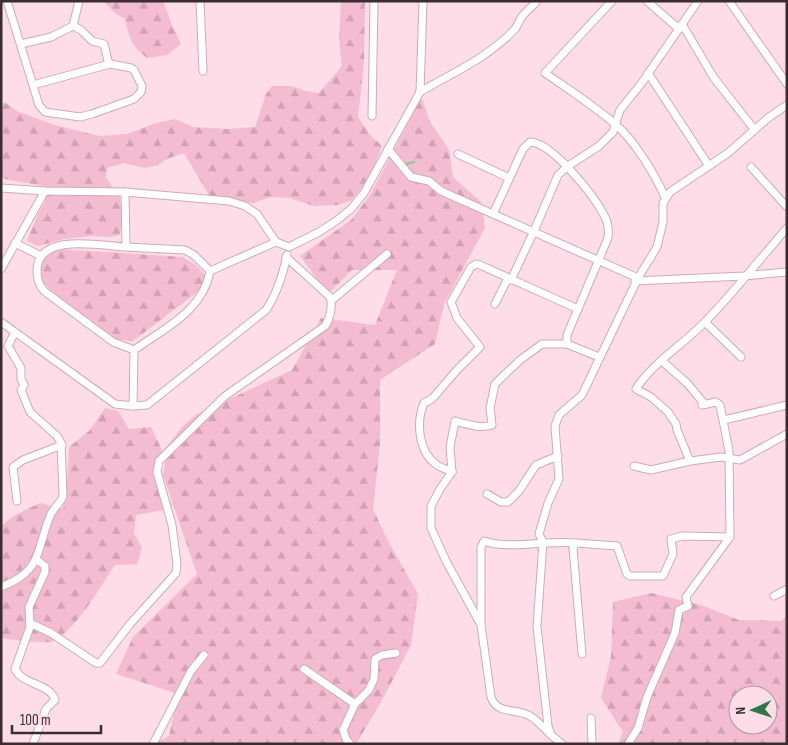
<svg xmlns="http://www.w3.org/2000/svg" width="788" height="745" viewBox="0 0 788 745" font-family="'Sofia Sans Condensed',sans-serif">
<defs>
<pattern id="forest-firs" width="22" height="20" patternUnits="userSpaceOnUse" patternTransform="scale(1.25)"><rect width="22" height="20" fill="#f4bcd0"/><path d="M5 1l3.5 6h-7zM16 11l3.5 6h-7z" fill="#d2a2b3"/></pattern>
</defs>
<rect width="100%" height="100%" fill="#fedde8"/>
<g fill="url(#forest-firs)" fill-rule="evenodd">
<path d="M103,1H163L172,25L181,44L167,55L147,58C132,46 129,38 125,19L116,14Z"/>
<path d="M341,1H365L364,61L358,117L370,135L382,146L374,167L364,185L352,200L338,205L314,206L289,198L271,197L253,203L210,197L184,153L167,159L158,165L145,168L124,163L107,168L106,178L120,197L122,219L120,235L112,237L91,236L64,239L38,246L27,241L38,214L45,202V186C30,183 16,182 1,178V108L4,102L17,111L54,125L100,136L127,134L156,123L175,119L193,127L228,129L255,127L266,94L272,86H291L306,91L319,93L342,66L339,39Z"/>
<path d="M420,92L429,120L449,150L453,177L481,202L485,228L444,304L435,344L380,380V444L373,509L388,541L418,594L411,645L380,704L356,744H153L169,736L178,694L116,674L133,637L197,574L163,475L165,463V449L182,427L197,414L292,370L321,318L375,325L397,270H352L328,294L300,256L351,220L370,195L414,112Z"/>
<path d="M57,249L183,257L197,266L205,275L200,290L133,341L118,340L64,302L42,282C40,265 42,258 57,249Z"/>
<path d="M105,408L118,411L129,429L151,427L162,450L160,473L172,507L164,510L136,515L134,533L142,548L137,564L115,565C101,585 74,635 50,642C43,643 11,640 3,638L1,637V526L15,515L40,503L63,509L67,483L69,447L89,431Z"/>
<path d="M651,593L701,605L739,620L781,621L787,615V744H618L623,732L601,698L611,656L613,602ZM738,695H768V725H738Z"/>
</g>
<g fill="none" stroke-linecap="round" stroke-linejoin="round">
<path stroke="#8fc59a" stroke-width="2" d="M403,165L414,162"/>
<g stroke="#d1aab7" stroke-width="9">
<g id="street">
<path d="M7,1L39,105L45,112L80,117L92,114L134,99L141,92L142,86L134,70L131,68L110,64L33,85"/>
<path d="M200,1L203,71"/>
<path d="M612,1L545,73C568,89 593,105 615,124C635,141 654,173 665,197"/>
<path d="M647,1L679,29"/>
<path d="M729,1L787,84"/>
<path d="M682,24L714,78L754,129"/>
<path d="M73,26L81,30L92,41L104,44L108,61L110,64"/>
<path d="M21,44L51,37L73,26L79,1"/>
<path d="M648,73L709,166"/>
<path d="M420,92C452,73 486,59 513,31C517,28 518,23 521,18C525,12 532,7 537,1"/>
<path d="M372,116L374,1"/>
<path d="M388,149L411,177L429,181L441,191L638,278"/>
<path d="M458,154L509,178"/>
<path d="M751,167L787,207"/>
<path d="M1,188L45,191L125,192L229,201L245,206L257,214L276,242L289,247L319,232L336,221L351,209L364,193L420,92L423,1"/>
<path d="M125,192L126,247L185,250L194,255L210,271C203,311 165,328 134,350L113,342L44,291C38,284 37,278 37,269C39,232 102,246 126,247"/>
<path d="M493,214L523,149L530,142C552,142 594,196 604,215C608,222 609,230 608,238L567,335V344"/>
<path d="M15,243L41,256"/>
<path d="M1,269L45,191"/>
<path d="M210,271L276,242"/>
<path d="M511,280L534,231L558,175L568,166L599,146L613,132L620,110L641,84L698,1"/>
<path d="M635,281L744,276L787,272"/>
<path d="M332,300L387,254"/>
<path d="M495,304L508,278"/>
<path d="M1,322L115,404L133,406L147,405L266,310C277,294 283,274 287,255"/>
<path d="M705,322L741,357"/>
<path d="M133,406L134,350"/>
<path d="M724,420L787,405"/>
<path d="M690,461L677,430L676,424L668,412L651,397L636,389C651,364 685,343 705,322C734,292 760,259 787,228"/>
<path d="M634,466L651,470L690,461L721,457L740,460L787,434"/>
<path d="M452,472C447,469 441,468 437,465C418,452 416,422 424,403L432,399L457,370L480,347L457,318L451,302L471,267L476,264L480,265L578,309"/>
<path d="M452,472L450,447L455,421C466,424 481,429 492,425L490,408L495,384L520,360L542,344H567L599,357"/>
<path d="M452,472L440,489L431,506V528L446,561L480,623"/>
<path d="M487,494L501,502H508L519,491L536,465L558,456"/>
<path d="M17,501L13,467L23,460L62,445"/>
<path d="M576,543L617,546L627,574L630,576H663L673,554L671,539L682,536L730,537"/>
<path d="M1,587C43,571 36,550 50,516C53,508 60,504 63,496L61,443L57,436L30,412L21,390L24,385L21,379V368L8,346L15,332"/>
<path d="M774,596L787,589"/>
<path d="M30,623L51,633L96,663H100L130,624L176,573L177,564L172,525L157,472L159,461L225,396L325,326C330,319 333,306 330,297L286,257"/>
<path d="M304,669L355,704"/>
<path d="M591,718L592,744"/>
<path d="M549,733C543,727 537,720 530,716C517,708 497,715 491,697L481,625V547L484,541C508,550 549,540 576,543L573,548L582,654"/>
<path d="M33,744L46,709L55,700C50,683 22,685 15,669L30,627L29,607L45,572V566L37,560"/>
<path d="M153,744L191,671L204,655"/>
<path d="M350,744L346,739L343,730L355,704L369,690L374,679L375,659L382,655L396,653"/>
<path d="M562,744L551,735L548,726L537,627L543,542L539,534L548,503L559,479L555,426L559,415L582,395L638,278L657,247L663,222V203L670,192L728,153L768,118L787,105"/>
<path d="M628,744L638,728L647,697L675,633L679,610L688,606L686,597L730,537L729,451L720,405L716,402L702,405V401L687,383L662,361"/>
</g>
</g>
<use href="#street" stroke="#fff" stroke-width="7"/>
</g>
<rect width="788" height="745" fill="none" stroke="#3b2c31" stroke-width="5"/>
<g transform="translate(753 710) rotate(267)"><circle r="24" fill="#fedde8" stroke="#b0969f"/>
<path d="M0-4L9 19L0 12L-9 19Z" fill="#2f7744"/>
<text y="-8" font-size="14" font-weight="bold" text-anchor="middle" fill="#3b2c31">N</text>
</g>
<path d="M12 725v8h89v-8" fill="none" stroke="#3b2c31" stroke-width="2.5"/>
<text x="20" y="725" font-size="15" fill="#3b2c31" stroke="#fedde8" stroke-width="4" paint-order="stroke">100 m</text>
</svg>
